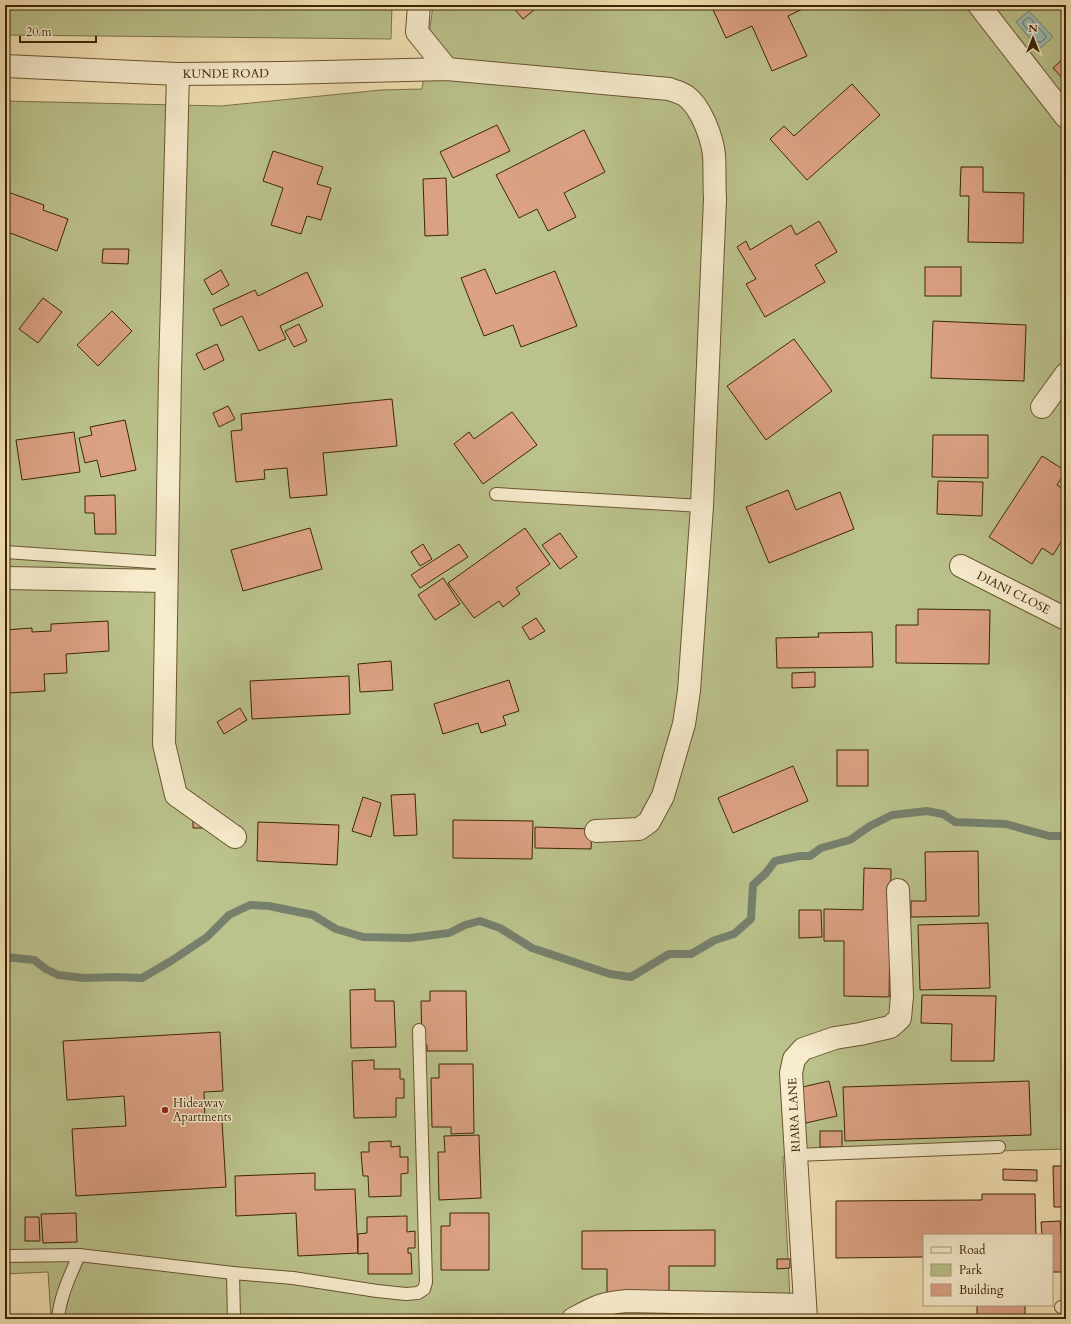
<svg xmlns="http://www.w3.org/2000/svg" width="1071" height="1324" viewBox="0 0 1071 1324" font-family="Cardo,serif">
<rect width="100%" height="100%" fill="#f2e1b3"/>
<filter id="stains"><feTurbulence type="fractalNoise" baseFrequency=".005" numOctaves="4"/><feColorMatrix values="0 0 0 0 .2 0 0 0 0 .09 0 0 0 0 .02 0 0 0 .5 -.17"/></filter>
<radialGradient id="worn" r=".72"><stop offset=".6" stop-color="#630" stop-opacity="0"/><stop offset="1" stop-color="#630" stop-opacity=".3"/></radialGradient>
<g fill="#bbc28c" stroke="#7c7448">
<path d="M5,5H392L391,39L5,35Z"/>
<path d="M433,5H1066V1149L783,1157L791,1319H51L48,1272L5,1274V101L221,106L381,90L422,89Z"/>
</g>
<path fill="#9cbcb2" stroke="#76806d" d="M1029,11L1053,37L1039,49L1016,22Z"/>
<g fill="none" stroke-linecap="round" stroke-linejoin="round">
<path stroke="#6c705c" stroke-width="1" d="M1028,18H1030L1046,36V38L1041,42H1038L1023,24V22Z"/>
<path stroke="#76806d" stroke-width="8" d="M5,957L34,960L46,969L58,975L84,978L115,977L142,978L171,961L207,937L229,915L250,905L269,906L313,915L336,929L363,937L410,938L449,933L465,925L480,921L500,928L532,948L610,974L631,977L669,954H691L715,940L734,934L751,919L753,885L766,873L775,861L800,856H810L821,848L850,840L870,826L892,815L927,811L943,814L955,822L1006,824L1049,836H1066"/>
</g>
<g fill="#dba184" stroke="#3c2505">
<path d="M511,5H540L523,19Z"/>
<path d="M711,5H808L809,6L788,16L807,56L772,71L752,26L726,38Z"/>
<path d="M1066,56V82L1053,68Z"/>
<path d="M852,84L880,115L807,180L770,139L784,126L794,136Z"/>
<path d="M497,125L510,151L453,178L440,152Z"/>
<path d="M584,130L605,172L564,193L576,217L548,231L537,209L519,218L496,175Z"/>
<path d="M273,151L323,167L317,184L331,188L321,220L307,216L301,234L271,225L283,188L263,181Z"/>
<path d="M961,167H983V192L1024,193L1023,243L968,242L969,196H960Z"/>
<path d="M446,178L448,235L425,236L423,179Z"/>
<path d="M5,191L44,205L43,210L68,219L57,251L5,231Z"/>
<path d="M819,221L837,252L815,265L825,282L765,317L746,284L756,279L737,247L746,241L750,250L791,225L796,235Z"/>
<path d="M103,249H129L128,264L102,263Z"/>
<rect x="925" y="267" width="36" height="29"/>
<path d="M485,269L496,294L555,271L577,326L521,347L513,325L484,336L461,278Z"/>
<path d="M221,270L229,285L212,295L204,280Z"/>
<path d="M307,272L323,306L280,326L286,339L259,351L242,316L221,326L213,309L255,290L258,296Z"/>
<path d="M43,298L62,312L38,343L19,329Z"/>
<path d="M112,311L132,331L98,366L77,345Z"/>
<path d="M933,321L1026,325L1024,381L931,378Z"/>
<path d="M299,324L307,341L294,347L285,331Z"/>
<path d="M794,339L832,391L766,440L727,386Z"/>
<path d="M217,344L224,360L204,370L196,354Z"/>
<path d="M392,399L397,446L323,453L327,495L290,498L287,468L264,470L265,479L236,482L231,431L242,430L241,414Z"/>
<path d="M228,406L235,419L219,427L213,413Z"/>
<path d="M512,412L537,445L483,484L454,444L469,432L474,439Z"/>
<path d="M125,420L136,470L101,477L97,460L85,463L79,438L92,435L90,427Z"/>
<path d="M74,432L80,472L22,480L16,440Z"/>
<path d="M933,435H988V478L932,477Z"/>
<path d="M1042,456L1066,471L1057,485L1066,491V516L1061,523L1066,526V534L1053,555L1042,548L1032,564L989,537Z"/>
<path d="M938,481L983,482L982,516L937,514Z"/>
<path d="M788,490L796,510L840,492L854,529L769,563L746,507Z"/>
<path d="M115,495L116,534H95L94,513H85V496Z"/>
<path d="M310,528L322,569L243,591L231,550Z"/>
<path d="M525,528L550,564L516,588L520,594L503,607L499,601L474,618L448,583Z"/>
<path d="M560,533L577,557L560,569L542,545Z"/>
<path d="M423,544L432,559L420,566L411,552Z"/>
<path d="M459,544L468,557L420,588L411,575Z"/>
<path d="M443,578L460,604L435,620L418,595Z"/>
<path d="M918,609L990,610L989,664L896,663V625H918Z"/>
<path d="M536,618L545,631L530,640L522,627Z"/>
<path d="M108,621L109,651L66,654L67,673L44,674L45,691L8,693L7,683H5V630L32,628V632L51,631V624Z"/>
<path d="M872,632L873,667L777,668L776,638L819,637L818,633Z"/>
<path d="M391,661L393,690L360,692L358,664Z"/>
<path d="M815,672V687L792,688V673Z"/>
<path d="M349,676L350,714L252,719L250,681Z"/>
<path d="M509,680L519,711L503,716L506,725L481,733L478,723L443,734L434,704Z"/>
<path d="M240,708L247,720L224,734L217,722Z"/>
<rect x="837" y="750" width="31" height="36"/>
<path d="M793,766L808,801L733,833L718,798Z"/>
<path d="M415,794L417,835L394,836L391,795Z"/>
<path d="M363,797L381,803L371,837L352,831Z"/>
<path d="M193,820L206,828H193Z"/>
<path d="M453,820L533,821L532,859L453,858Z"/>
<path d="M258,822L339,825L337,865L257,861Z"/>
<path d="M535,827L592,829L591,849L535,848Z"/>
<path d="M978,851L979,916L911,917V901H926L925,852Z"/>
<path d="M864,868L891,869L889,997L844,996V941H824V909L863,910Z"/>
<path d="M799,910H821L822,937L799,938Z"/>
<path d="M988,923L990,988L920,990L918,925Z"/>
<path d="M375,989V1001H394L396,1047L351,1048L350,990Z"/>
<path d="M430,991H466L467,1051H427V1045H422L421,1001H430Z"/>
<path d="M922,995L996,996L994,1061H951L952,1024L921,1023Z"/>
<path d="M220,1032L223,1091L204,1092L205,1121H222L226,1187L76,1196L72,1129L126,1126L124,1096L67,1100L63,1041Z"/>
<path d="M374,1060V1069H400V1079H404V1098H396V1117L354,1118L352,1061Z"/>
<path d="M439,1064H473L474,1133L451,1134V1127H432L431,1078H439Z"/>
<path d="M829,1081L837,1116L806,1123L798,1088Z"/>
<path d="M1029,1081L1031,1135L845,1141L843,1087Z"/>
<rect x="820" y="1131" width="22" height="16"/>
<path d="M479,1135L481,1198L439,1200L438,1152H445L444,1136Z"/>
<path d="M391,1141V1147L400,1146V1157H408V1173L401,1174V1196L369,1197L368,1176H363L361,1152H369V1142Z"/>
<path d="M1053,1166H1066V1207H1054Z"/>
<path d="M1003,1169L1037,1170V1181L1003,1180Z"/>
<path d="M315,1173V1190L355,1189L358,1253L298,1256L296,1213L236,1216L235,1176Z"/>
<path d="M982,1194H1035L1036,1235H924V1257L836,1258V1201L982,1200Z"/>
<path d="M76,1213L77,1242L43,1243L41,1214Z"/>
<path d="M450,1213H489V1270H441V1226H450Z"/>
<path d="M407,1216V1232L415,1231V1248H408V1253H411L412,1274H368V1253L358,1254V1234L367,1233V1217Z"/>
<path d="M25,1217H39L40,1241H25Z"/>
<path d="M1060,1221L1064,1272H1052V1235H1042L1041,1222Z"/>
<path d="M715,1230V1266H669V1293H607V1269H582V1231Z"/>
<path d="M777,1259H790V1268L777,1269Z"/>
<rect x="977" y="1305" width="48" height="14"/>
<rect x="5" y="1318" width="31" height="1"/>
</g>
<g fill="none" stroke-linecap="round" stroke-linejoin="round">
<g stroke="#6a5430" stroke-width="14">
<g id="lane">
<path d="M496,494L702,506"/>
<path d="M5,552L167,563"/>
<path d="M796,1155L999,1147"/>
<path d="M5,1256L79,1255L233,1273L293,1278L377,1291L406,1294L418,1293L424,1289L426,1282L419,1030"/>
<path d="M233,1273L234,1319"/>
<path d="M1061,1307L1066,1308"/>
<path d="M58,1319C60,1296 70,1276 79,1255"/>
</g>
</g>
<g stroke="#6a5430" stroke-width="24">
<g id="street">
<path d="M419,5L417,32L447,69"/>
<path d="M979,5L1066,117"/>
<path id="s1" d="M5,66L178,74L282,73L447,69L669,89C675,91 682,93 686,96C701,107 712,137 714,155C715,169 714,184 715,199L702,506L689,691L684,724L663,796L649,822L639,829L596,831"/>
<path d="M178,74L170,373L164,744L176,795L235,837"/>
<path d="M1042,407L1066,374"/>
<path id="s2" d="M961,566L1066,619"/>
<path d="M5,578L166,581"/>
<path d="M573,1319C595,1307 602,1303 627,1301L805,1305"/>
<path d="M806,1319L791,1073L794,1059L803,1049L835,1038L860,1034L890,1027L896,1022L900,1018L902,996L898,890"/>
</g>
</g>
<use href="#lane" stroke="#f7ecce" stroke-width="12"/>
<use href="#street" stroke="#f7ecce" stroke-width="22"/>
</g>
<circle fill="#8f2418" stroke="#f7ecce" stroke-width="1.5" cx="165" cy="1110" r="4"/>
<g text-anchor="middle" stroke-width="3" stroke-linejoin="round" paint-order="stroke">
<g font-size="12" fill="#3c2505" stroke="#f7ecce">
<text dy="4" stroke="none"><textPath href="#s1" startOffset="221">KUNDE ROAD</textPath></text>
<text dy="4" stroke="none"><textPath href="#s2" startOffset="59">DIANI CLOSE</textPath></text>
<text transform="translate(794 1115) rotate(-93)" y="4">RIARA LANE</text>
</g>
<g font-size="12" fill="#3c2505" stroke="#f7ecce" text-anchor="start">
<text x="173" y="1107">Hideaway<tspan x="173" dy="14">Apartments</tspan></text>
</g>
</g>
<rect width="1071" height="1324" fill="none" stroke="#f2e1b3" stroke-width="20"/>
<rect x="6" y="6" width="1059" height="1312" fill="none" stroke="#3c2505" stroke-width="2"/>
<rect x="10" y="10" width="1051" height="1304" fill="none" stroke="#3c2505"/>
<rect x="923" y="1234" width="130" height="72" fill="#f7ecce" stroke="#ac9c7e"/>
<rect x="931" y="1247" width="20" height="6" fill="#f7ecce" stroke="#ac9c7e"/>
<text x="959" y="1254" font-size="12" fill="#3c2505">Road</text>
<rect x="931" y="1264" width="20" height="12" fill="#bbc28c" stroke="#ac9c7e"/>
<text x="959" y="1274" font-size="12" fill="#3c2505">Park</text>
<rect x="931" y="1284" width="20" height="12" fill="#dba184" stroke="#ac9c7e"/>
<text x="959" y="1294" font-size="12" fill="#3c2505">Building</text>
<g transform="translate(1033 38)" stroke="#f7ecce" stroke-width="3" paint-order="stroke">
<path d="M0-3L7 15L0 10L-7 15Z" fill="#3c2505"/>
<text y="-6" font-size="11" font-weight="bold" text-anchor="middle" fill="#3c2505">N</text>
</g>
<path d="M20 36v6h76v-6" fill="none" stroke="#3c2505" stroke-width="2"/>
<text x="26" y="36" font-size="12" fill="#3c2505" stroke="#f7ecce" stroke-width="3" paint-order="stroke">20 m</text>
<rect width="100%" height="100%" filter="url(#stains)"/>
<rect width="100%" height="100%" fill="url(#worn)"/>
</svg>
